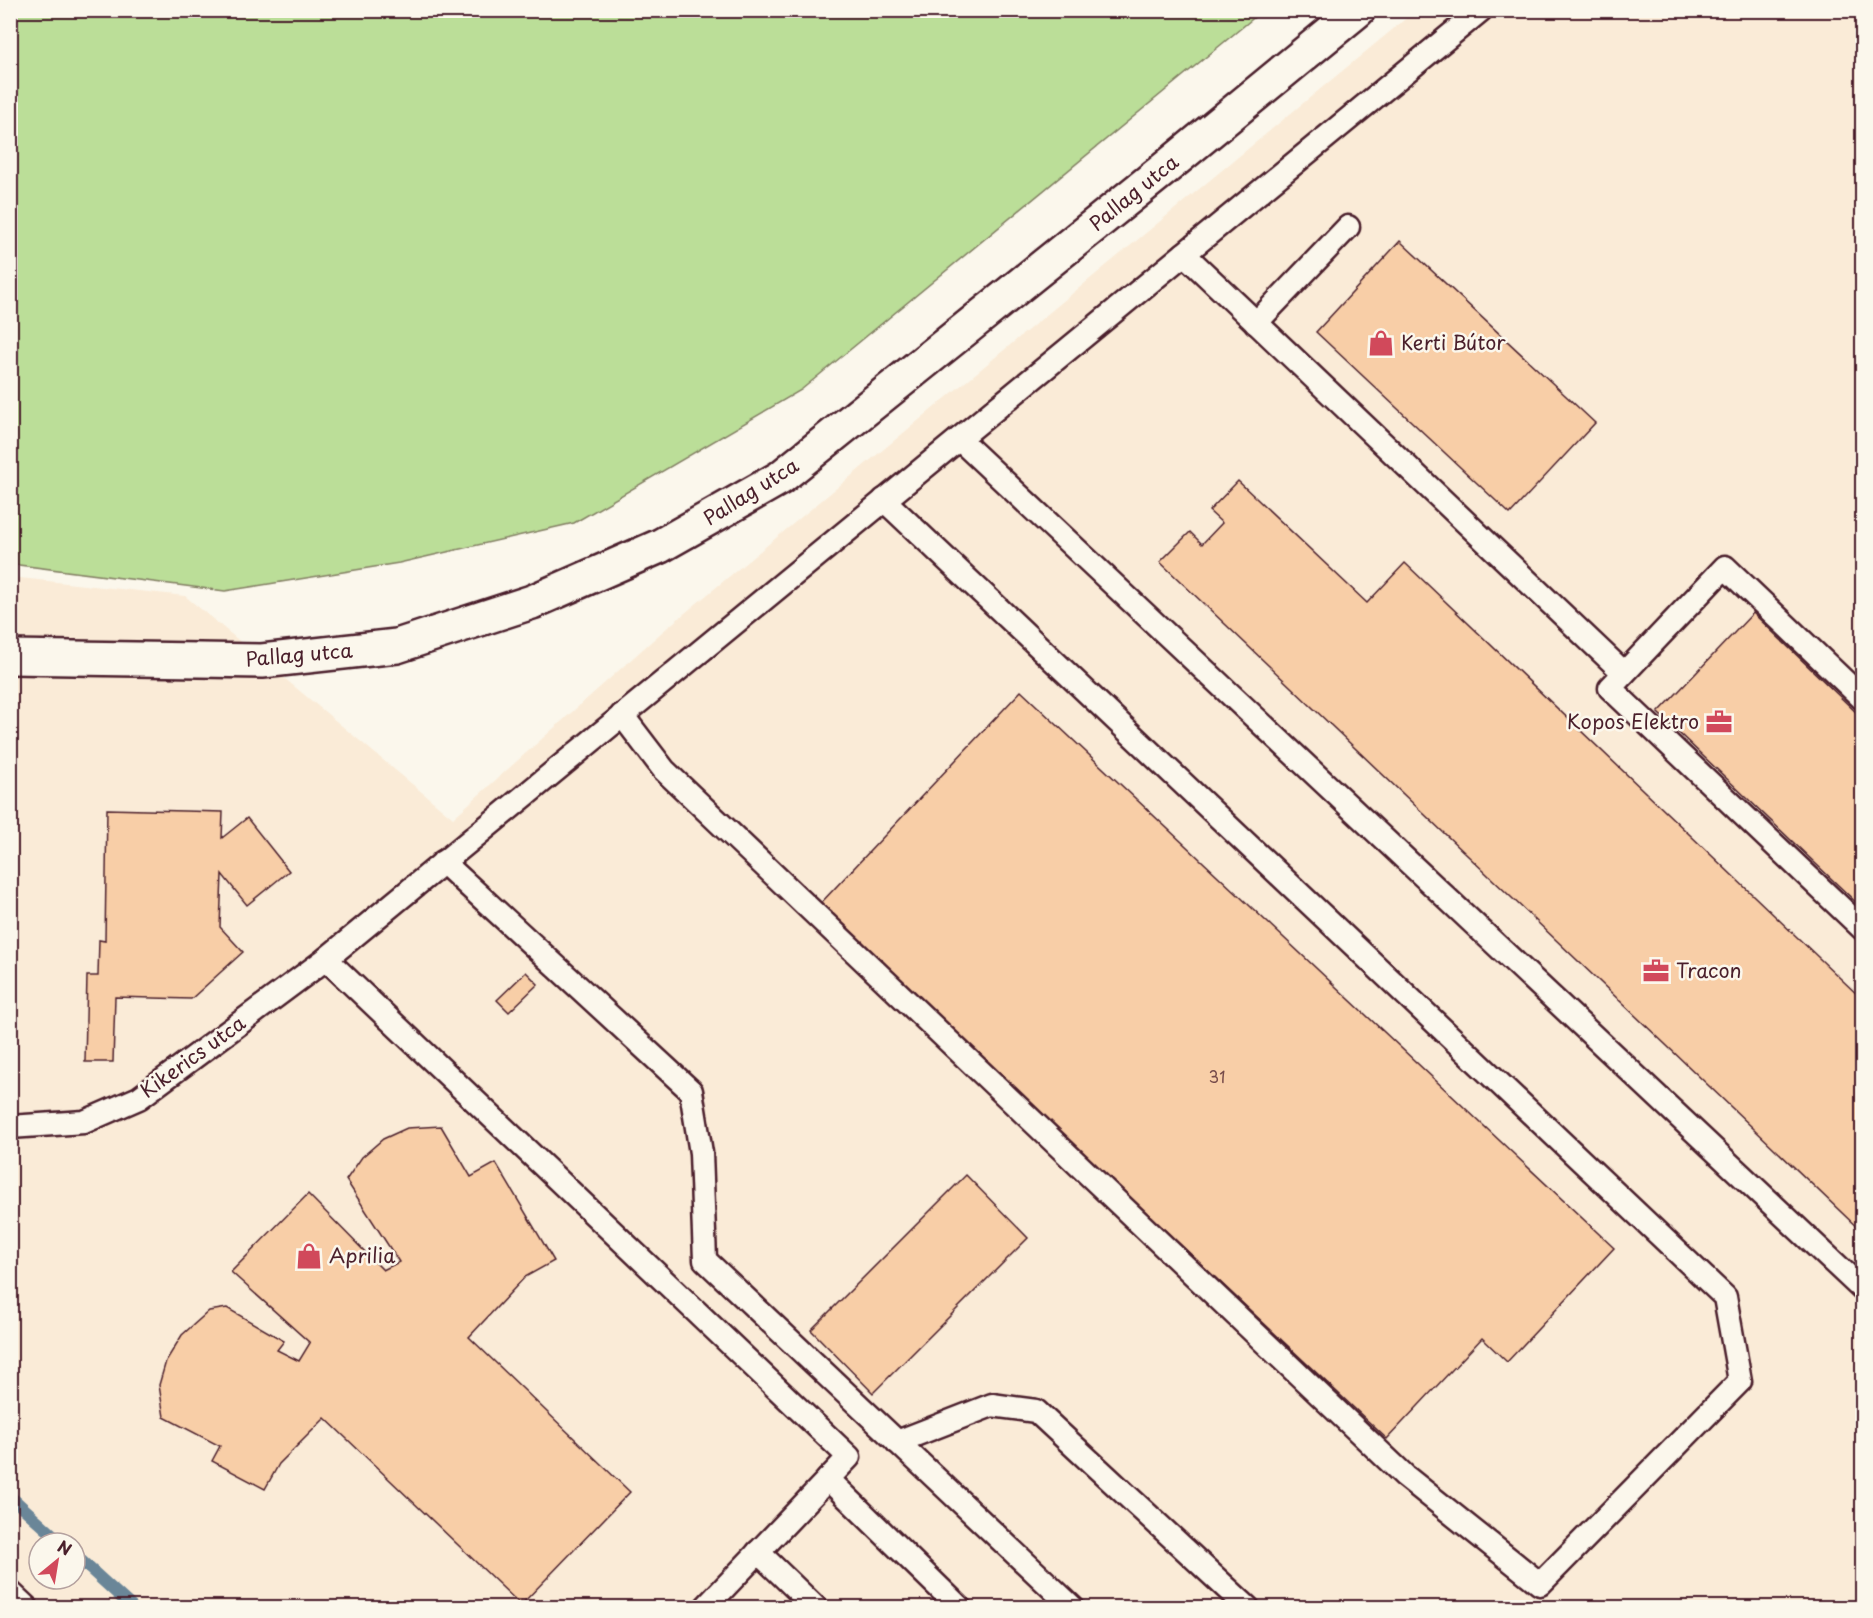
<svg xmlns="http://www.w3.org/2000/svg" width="1873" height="1618" viewBox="0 0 1873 1618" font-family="'Playpen Sans',sans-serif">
<rect width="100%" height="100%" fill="#fbf7ec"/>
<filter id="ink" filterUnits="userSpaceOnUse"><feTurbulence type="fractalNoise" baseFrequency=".0167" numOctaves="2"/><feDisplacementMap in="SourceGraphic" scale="12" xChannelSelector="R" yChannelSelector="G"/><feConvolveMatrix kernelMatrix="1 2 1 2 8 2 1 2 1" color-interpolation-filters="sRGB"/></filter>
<g filter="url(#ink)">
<path fill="#faebd7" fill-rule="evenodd" d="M1415,11H1862V1607L11,1608V577L185,596L453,818L662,632ZM39,1543H75V1579H39Z"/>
<path fill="#bbde98" stroke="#827e62" stroke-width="1.5" d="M11,10H1262V11L801,390L574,523L399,563L225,591L11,564Z"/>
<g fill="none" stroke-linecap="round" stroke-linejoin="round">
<g stroke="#6a8698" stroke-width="12">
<path d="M10,1496L62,1543"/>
<path d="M75,1555L133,1608"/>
</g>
</g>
<g fill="#f8cea7" stroke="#4a1f2b" stroke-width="1.5">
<path d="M1400,241L1595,423L1510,514L1316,332Z"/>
<path d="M1238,481L1367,603L1405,563L1862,999V1232L1160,562L1190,532L1202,544L1222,523L1209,511Z"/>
<path d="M1753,613L1862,718V908L1658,713Z"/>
<path d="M1021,691L1614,1248L1507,1362L1482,1338L1387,1439L819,905Z"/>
<path d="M107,809L223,812L222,838L247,818L289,871L247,905L222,874L220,927L243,952L191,999L115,997L113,1062H85L87,976H98L99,940L105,941Z"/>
<path d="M526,972L538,984L509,1012L497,1000Z"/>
<path d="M441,1126L471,1177L496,1163L554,1261L525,1277L469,1337L630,1492L521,1605L325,1418L279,1464L265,1489L212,1461L220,1446L164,1417L159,1385L166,1361L182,1335L209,1311L227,1308L284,1341L277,1350L299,1361L310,1343L231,1272L308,1194L383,1270L399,1262L346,1180L362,1157L383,1139L407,1128Z"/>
<path d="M966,1175L1028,1238L873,1393L811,1330Z"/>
</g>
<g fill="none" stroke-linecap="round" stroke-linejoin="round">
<g stroke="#4a1f2b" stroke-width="27">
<g id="lane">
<path d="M1184,254L1624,673"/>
<path d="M1256,323L1348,227"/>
<path d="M959,439L1862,1289"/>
<path d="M1862,698L1725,567L1610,688L1862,928"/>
<path d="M622,715L664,770L1405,1476L1540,1584L1740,1381L1725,1297L884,500"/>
<path d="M443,862L691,1091L701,1153L705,1260L1073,1608"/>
<path d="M326,959L849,1457L705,1608"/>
<path d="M10,1127L84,1122L139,1098L326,959L1481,10"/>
<path d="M897,1442L992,1405L1036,1411L1248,1608"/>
<path d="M828,1479L960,1608"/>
<path d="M758,1552L816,1608"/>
<path d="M10,1592L27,1608"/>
</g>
</g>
<g stroke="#4a1f2b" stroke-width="38">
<path id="street" d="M10,657L262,661L397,646L532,602L660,546L780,478L1163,170L1358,10"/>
</g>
<use href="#lane" stroke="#fbf7ec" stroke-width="22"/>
<use href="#street" stroke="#fbf7ec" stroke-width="33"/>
</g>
</g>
<defs>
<g id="shop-bare" transform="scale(2.07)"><path d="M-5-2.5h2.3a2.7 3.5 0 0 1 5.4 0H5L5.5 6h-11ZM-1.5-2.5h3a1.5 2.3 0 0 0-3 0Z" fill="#d1495b" stroke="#fbf7ec" stroke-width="2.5" paint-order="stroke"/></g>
<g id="office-bare" transform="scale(2.07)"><path d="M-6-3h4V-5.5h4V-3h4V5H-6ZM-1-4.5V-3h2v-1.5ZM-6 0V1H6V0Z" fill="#d1495b" stroke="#fbf7ec" stroke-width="2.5" paint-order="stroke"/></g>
</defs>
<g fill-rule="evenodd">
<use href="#shop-bare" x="1381" y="343"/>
<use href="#office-bare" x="1719" y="722"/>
<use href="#office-bare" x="1656" y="971"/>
<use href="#shop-bare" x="309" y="1256"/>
</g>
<g text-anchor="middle" stroke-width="5" stroke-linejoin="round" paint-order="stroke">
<g font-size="16" fill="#764b4a">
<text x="1217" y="1083">31</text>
</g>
<g font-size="20" fill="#4a1f2b" stroke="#fbf7ec">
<text transform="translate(1134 193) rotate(-39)" y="7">Pallag utca</text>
<text transform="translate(751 492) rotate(-32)" y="7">Pallag utca</text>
<text transform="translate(299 655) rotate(-5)" y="7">Pallag utca</text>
<text transform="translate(193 1057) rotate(-36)" y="7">Kikerics utca</text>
</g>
<g font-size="20" fill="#4a1f2b" stroke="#fbf7ec" text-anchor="start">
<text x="1401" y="350">Kerti Bútor</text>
<text x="1699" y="729" text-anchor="end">Kopos Elektro</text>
<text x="1676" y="978">Tracon</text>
<text x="329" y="1263">Aprilia</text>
</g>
</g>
<rect width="1873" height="1618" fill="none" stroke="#fbf7ec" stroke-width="36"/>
<rect x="18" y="18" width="1837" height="1582" fill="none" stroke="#4a1f2b" stroke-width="2" filter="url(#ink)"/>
<g transform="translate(57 1561) rotate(30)"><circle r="28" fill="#fbf7ec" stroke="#b4a19f" stroke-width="1.5"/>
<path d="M0-4.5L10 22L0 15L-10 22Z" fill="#d1495b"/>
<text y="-9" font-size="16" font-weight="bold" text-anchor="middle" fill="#4a1f2b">N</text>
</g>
</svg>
